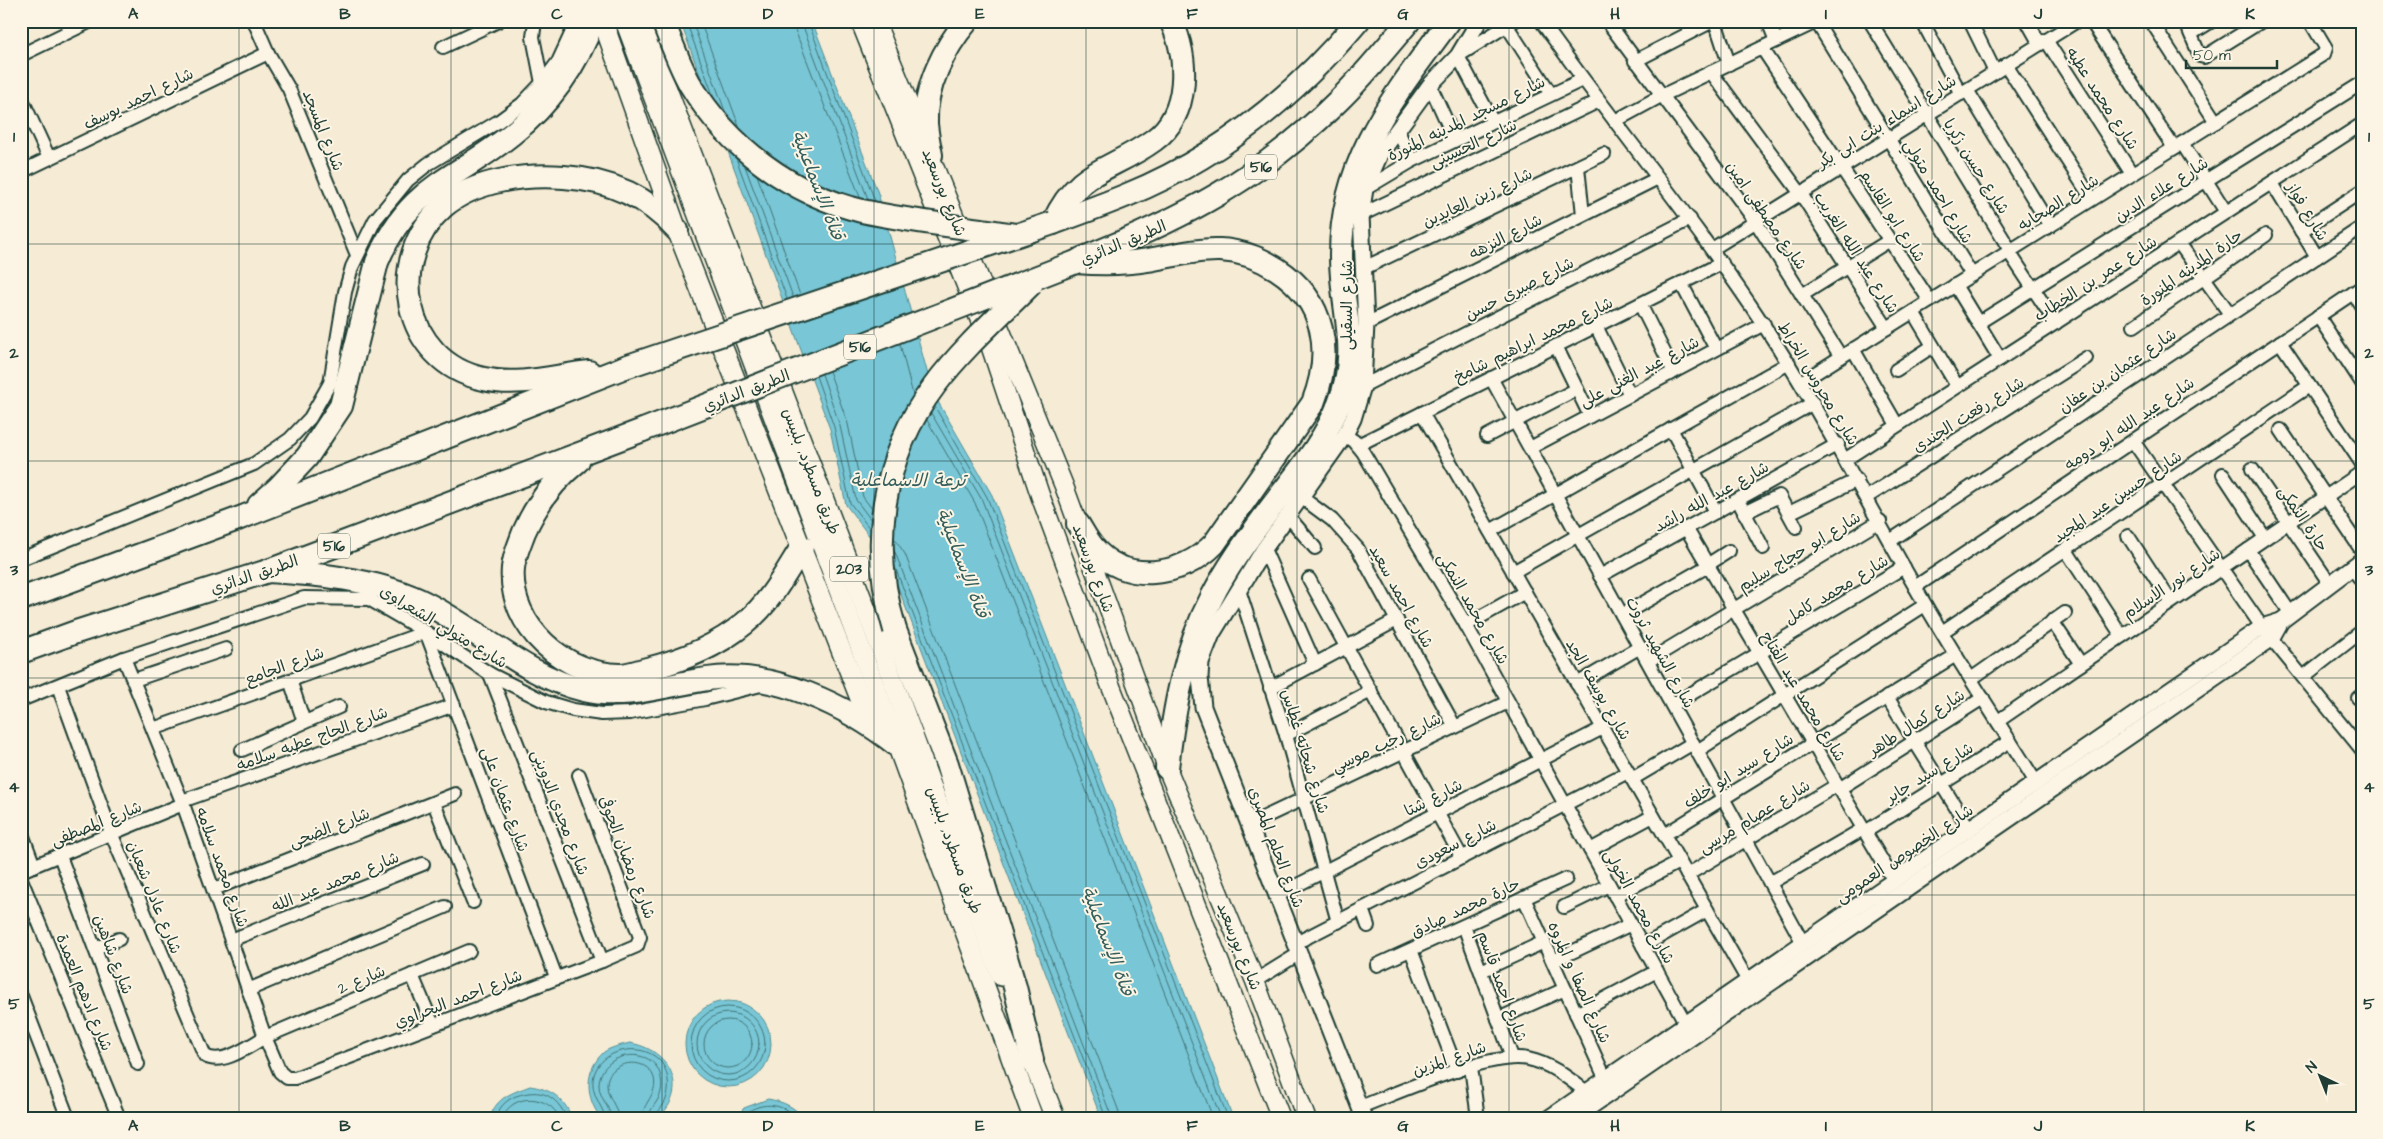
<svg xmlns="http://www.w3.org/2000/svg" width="2383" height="1139" viewBox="0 0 2383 1139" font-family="'Architects Daughter','Playpen Sans Arabic',sans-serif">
<rect width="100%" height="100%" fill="#f6ebd4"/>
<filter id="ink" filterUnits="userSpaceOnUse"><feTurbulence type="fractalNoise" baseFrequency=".02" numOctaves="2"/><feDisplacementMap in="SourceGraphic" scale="10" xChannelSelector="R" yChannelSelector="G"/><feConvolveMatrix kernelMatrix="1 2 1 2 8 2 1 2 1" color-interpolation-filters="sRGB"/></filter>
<g filter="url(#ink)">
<g fill="#78c6d6" stroke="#548f95">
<path d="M680,21H812L878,193L933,393L992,495L1233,1118H1101L888,561L846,505L830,429Z"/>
<circle cx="728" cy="1044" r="43"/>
<path d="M630,1043C669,1049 691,1089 658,1118H601C585,1098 584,1070 604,1052C611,1047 622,1045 630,1043Z"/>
<path d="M530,1086C551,1089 564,1098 572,1118H490C496,1097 512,1093 530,1086Z"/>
<path d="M768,1099C784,1102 793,1106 804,1118H735L744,1108Z"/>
</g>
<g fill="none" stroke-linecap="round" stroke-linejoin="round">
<g stroke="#437475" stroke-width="1">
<path d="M686,21L713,95"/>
<path d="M692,21L725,111"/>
<path d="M700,21L739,126"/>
<path d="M794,21L795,30L860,197"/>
<path d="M801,21L868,199"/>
<path d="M808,21L875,201"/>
<path d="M736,158L787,299"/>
<path d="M745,166L793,297"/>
<path d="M757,175L800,295"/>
<path d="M900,344L913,395"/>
<path d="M829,371L848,424L863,497L872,509"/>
<path d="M822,374L840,426L856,500L871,520"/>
<path d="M816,376L834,427L850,503L870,529"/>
<path d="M935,407L987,497L1228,1118"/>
<path d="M931,413L982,500L1221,1118"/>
<path d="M927,420L975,503L1213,1118"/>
<path d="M895,539L905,554L1118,1109L1120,1118"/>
<path d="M895,552L1112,1118"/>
<path d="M895,567L1106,1118"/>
<circle cx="728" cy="1044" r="37"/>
<circle cx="728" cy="1044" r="31"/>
<circle cx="728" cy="1044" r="24"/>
<path d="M496,1118C498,1108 506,1100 516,1096C541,1088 555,1094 567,1118"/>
<path d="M502,1118C513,1092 548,1094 560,1118"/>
<path d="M605,1118C604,1109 594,1098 593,1086C590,1045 658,1035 667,1075C670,1086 668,1100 661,1108C658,1113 656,1112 656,1118"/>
<path d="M611,1118C610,1106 599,1098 599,1085C599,1051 655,1043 661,1078C665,1101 650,1103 649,1118"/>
<path d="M618,1118C618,1106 607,1098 607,1085C606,1061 647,1054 654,1078C658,1095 642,1103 642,1118"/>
<path d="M741,1118C757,1100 782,1102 797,1118"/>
</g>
<g stroke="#1f3d34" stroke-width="16">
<g id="minor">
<path d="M254,21L268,53L289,89L357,255"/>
<path d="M535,21L533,37L542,83"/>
<path d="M1541,21C1613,123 1694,219 1763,324C1819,408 1864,498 1914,585C1952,653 1996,718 2037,784"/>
<path d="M1607,21L1756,222L1841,357"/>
<path d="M1715,21L1729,64"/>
<path d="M1768,21L1776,41"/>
<path d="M1816,21L1972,275"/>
<path d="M1870,21L2010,250"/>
<path d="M1922,21L1961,94"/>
<path d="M1970,21L1995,72"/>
<path d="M2027,21L2040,44"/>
<path d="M2091,21L2174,148"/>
<path d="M2151,21L2216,122"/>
<path d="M2185,21L2200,56L2204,57L2262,21"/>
<path d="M1507,26L1551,94"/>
<path d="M2191,34L2212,21"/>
<path d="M2046,40L2132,174"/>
<path d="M443,47L498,21"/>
<path d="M1762,48L1930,301"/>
<path d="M21,55L91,21"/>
<path d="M1635,61L1713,21"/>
<path d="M2006,65L2092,199"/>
<path d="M1711,72L1801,194L1887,328"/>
<path d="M1430,85L1455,140"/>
<path d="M1967,90L2050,226"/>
<path d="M21,97L49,158"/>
<path d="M1615,121L1661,96L1818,21"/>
<path d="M1493,122L1458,56L1514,21"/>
<path d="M1398,131L1412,161"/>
<path d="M2182,143L2226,212"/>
<path d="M1578,167L1583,215"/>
<path d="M21,172L268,53"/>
<path d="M2272,183L2317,257"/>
<path d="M1365,189L1412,161L1582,80"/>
<path d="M1361,215L1599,101"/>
<path d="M2301,231L2362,191"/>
<path d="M2179,243L2230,314"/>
<path d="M1712,249L2077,21"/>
<path d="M2009,252L2056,323"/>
<path d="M1364,268L1604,154"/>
<path d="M1681,283L1716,349"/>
<path d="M1955,285L2000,359"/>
<path d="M2353,293L2362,307"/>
<path d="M1802,295L1890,240"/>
<path d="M1640,304L1674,372"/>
<path d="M1913,312L1957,386"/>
<path d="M2318,316L2362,383"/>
<path d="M1978,323L2362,83"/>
<path d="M1366,324L1658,178"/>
<path d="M1596,326L1630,395"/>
<path d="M2134,326L2266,235"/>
<path d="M2280,342L2362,464"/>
<path d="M1556,346L1590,416"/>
<path d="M1853,349L1897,425"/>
<path d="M1896,370L1933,346"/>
<path d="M1491,378L1803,943"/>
<path d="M1801,382L2324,54L2326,48L2310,21"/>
<path d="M1363,386L1690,219"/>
<path d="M1422,413L1748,981"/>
<path d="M1671,429L1716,512"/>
<path d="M2281,430L2362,551"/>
<path d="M1345,435L1354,441L1363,452L1466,625L1686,1024"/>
<path d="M1487,436L1577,389"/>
<path d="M2133,441L2262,627L2362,750"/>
<path d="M1358,445L1722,263"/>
<path d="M1530,448L1764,324"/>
<path d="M1846,459L2362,124"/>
<path d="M2252,469L2330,584"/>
<path d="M2223,474L2265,538"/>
<path d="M1301,497L1332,520L1358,549L1455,727"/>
<path d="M1867,497L2086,358"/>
<path d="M1741,506L1763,548"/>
<path d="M1744,513L1779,496L1796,527"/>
<path d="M1789,513L1857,480"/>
<path d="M1288,516L1315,548"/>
<path d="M1686,528L1894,881"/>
<path d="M1490,531L1789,363"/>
<path d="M2128,536L2171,602"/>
<path d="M1890,541L2362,227"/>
<path d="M1264,549L1315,664"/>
<path d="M2066,550L2122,636"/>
<path d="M2248,550L2291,614"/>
<path d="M21,559L254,464L290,439L310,418L330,383L345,292L352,267L375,220L408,180L428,164L499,121L522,104L542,83L558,62L577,21"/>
<path d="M1707,565L1729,551"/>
<path d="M2352,568L2362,581"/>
<path d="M1513,572L1813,403"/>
<path d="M1600,576L1838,444"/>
<path d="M1309,579L1462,858"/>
<path d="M1915,587L2362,287"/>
<path d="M1239,590L1286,735L1338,922"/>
<path d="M1622,615L1708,566"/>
<path d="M2052,621L2081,664"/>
<path d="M1466,625L1525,592"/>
<path d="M1942,632L2309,386"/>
<path d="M124,658L183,804L265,1037L280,1072L287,1078H295L602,961L637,946L640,937L579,775"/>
<path d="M1648,661L1880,521"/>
<path d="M490,674L602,961"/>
<path d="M2303,677L2362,631"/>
<path d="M1971,679L2065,613"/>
<path d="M134,680L226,649"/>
<path d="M290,680L304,722"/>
<path d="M1577,684L1640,647"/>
<path d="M58,686L112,835L205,1056C223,1066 249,1046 265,1037L469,951"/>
<path d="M1270,688L1397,620"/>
<path d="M1887,697L1970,830"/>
<path d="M2358,698L2362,695"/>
<path d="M21,700L124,658L304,598L369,599L426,632L490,674L546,702L573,710L602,714L630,713L705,699L761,685"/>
<path d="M1672,705L1904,567"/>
<path d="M1998,721L2362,472"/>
<path d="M153,729L426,632L556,977"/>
<path d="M1286,735L1371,691"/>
<path d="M242,750L339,707"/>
<path d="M1697,751L1925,605"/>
<path d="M1632,779L1693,743"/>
<path d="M1839,789L1983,698"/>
<path d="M182,801L454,705"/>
<path d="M434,803L473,902"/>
<path d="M1250,824L1508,702"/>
<path d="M21,831L34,866"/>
<path d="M1865,832L2010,741"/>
<path d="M1664,835L1956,655"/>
<path d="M1590,850L1653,816"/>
<path d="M60,856L138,1064"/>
<path d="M21,871L183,804"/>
<path d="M1687,875L1837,785"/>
<path d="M21,879L119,1118"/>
<path d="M1770,883L1863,829"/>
<path d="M214,889L455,794"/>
<path d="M1278,895L1603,728"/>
<path d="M1615,896L1679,862"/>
<path d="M1524,898L1606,1080"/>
<path d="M1564,907L1609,885"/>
<path d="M1362,909L1368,926"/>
<path d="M1464,926L1512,1057"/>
<path d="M231,940L423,864"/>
<path d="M1296,943L1628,772"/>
<path d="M1643,946L1707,910"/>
<path d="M95,949L119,939"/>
<path d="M1411,950L1457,1071"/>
<path d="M1553,961L1631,924"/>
<path d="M1377,965L1566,879"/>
<path d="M1481,971L1544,942"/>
<path d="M412,975L433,1025"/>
<path d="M1255,981L1300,953"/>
<path d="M248,990L445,907"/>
<path d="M21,996L68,1118"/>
<path d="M1576,1014L1657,971"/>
<path d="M1498,1019L1565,989"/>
<path d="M1471,1067L1478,1118"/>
<path d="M1360,1107C1400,1092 1490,1051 1528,1059C1553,1064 1573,1082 1593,1097"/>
</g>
</g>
<g stroke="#1f3d34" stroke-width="19">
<g id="tertiary">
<path d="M1364,1118L1203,707L1200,677L1201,662L1212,634L1264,549L1345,435L1353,419L1363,386L1366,324L1361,215L1365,189L1380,154L1430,85L1458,56L1479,21"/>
<path d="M1549,1118L2262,627L2281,621L2362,560"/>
<path d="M1574,1118L2271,639L2281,621"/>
</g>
</g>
<g stroke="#1f3d34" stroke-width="21">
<g id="secondary">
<path d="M860,21L991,348L1040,495L1110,684L1281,1118"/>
<path d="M875,21L1064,486L1167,768L1255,981L1306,1118"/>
</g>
</g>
<g stroke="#1f3d34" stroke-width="22">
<g id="primary">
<path d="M606,21L608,36L677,230L861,701L874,716L890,726"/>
<path d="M625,21L900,753L1033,1118"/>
<path d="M641,21L883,654L1001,976"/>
<path d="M1027,1047L1055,1118"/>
</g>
</g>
<g stroke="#1f3d34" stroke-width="26">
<g id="motorway">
<path d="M931,155C929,145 927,134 926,124C924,88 944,48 967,21"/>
<path d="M1053,223C1078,214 1103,205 1127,195C1220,157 1294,97 1358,21"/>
<path d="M1053,223C1079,167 1110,172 1154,140C1190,114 1189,57 1171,21"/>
<path d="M1081,259C1182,219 1260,179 1338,101C1364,76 1386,48 1409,21"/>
<path d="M1076,262C1100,264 1124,264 1148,260C1172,256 1195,249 1220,250C1240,251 1260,258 1277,269C1326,301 1333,352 1313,403L1214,544C1182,577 1125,585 1093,547C1087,540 1083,532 1078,524"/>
<path d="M589,372C555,376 518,387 484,379C402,362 384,258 444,206C475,180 525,174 564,177C609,180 647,196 677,230"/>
<path d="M578,461C554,480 537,503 524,532C520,543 514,556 513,568C508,627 566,676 622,675C630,674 639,671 647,669C684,660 716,647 745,623C770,603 785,574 802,547"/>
<path d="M259,505L278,488L307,457L341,406L377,262C409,185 454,181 512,134C549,105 577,65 593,21"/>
<path d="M268,571C318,574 373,579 419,600C475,626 523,676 584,690C625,700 666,685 707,679C772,669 848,706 898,746"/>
<path d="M21,599L235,520L625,367"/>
<path d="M895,630L947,764L1015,987L1032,1060"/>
<path d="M21,652L76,632L268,571L643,430"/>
<path d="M1167,768C1174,709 1184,650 1212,597C1226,569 1245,543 1264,517C1290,481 1323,446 1339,404C1361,347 1341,312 1341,257C1340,160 1395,95 1449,21"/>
</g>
</g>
<use href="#minor" stroke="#fcf5e5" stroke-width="12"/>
<use href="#tertiary" stroke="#fcf5e5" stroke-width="15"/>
<use href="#secondary" stroke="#fcf5e5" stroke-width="18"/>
<use href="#primary" stroke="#fcf5e5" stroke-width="19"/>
<use href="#motorway" stroke="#fcf5e5" stroke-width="22"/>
<g stroke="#1f3d34" stroke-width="26" stroke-linecap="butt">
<g id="motorway-bridge">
<path d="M663,21C671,42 679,64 690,84C728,147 791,194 862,211C913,222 965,227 1016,235"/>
<path d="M625,367L1053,223"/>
<path d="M643,430L1076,262"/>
<path d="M895,630C869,546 881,456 935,385C963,348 999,316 1032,283"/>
</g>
</g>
<use href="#motorway-bridge" stroke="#fcf5e5" stroke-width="22"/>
</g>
</g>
<path fill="none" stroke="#1f3d34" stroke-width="1" stroke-opacity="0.55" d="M239,21V1118M451,21V1118M662,21V1118M874,21V1118M1086,21V1118M1297,21V1118M1509,21V1118M1721,21V1118M1932,21V1118M2144,21V1118M21,244H2362M21,461H2362M21,678H2362M21,895H2362"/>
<g text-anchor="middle" stroke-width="4" stroke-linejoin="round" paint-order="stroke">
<g fill="#fcf5e5" stroke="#617469" stroke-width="1">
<rect x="1245" y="154.5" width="32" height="25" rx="4"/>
<rect x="844" y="334.5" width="32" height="25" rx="4"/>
<rect x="318" y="533.5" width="32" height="25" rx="4"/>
<rect x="830" y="556.5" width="38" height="25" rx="4"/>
</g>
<g font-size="15" font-weight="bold" fill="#1f3d34">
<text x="1261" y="172">516</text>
<text x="860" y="352">516</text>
<text x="334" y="551">516</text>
<text x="849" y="574">203</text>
</g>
<g font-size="16" fill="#1f3d34" stroke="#fcf5e5">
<text transform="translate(138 98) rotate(-26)" y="6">شارع احمد يوسف</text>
<text transform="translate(2103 98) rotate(57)" y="6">شارع محمد عطيه</text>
<text transform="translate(1466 118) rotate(-26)" y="6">شارع مسجد المدينه المنورة</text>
<text transform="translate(1886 121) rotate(-32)" y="6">شارع اسماء بنت ابى بكر</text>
<text transform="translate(324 130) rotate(68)" y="6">شارع المسجد</text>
<text transform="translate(1473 143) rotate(-25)" y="6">شارع الحسينى</text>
<text transform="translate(1977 166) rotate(58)" y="6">شارع حسن زكريا</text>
<text transform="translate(2161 189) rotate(-32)" y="6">شارع علاء الدين</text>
<text transform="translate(1939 191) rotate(59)" y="6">شارع احمد متولي</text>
<text transform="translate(945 192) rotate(68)" y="6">شارع بورسعيد</text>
<text transform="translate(1477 197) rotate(-25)" y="6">شارع زين العابدين</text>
<text transform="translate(2058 202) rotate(-32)" y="6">شارع الصحابه</text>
<text transform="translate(2308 211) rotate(59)" y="6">شارع فواز</text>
<text transform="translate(1767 215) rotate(55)" y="6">شارع مصطفى امين</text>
<text transform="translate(1893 215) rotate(57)" y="6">شارع ابو القاسم</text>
<text transform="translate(1505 236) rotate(-27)" y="6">شارع النزهه</text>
<text transform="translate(1123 242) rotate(-23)" y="6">الطريق الدائري</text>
<text transform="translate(1857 252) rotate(57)" y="6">شارع عبد الله الغريب</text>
<text transform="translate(2191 267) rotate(-35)" y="6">حارة المدينه المنورة</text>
<text transform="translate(2095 278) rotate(-33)" y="6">شارع عمر بن الخطاب</text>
<text transform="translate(1519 288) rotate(-27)" y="6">شارع صبرى حسن</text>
<text transform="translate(1346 305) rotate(-90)" y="6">شارع السقيلى</text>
<text transform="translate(1533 339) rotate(-26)" y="6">شارع محمد ابراهيم شامخ</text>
<text transform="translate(2117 370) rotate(-34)" y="6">شارع عثمان بن عفان</text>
<text transform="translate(1639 371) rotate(-28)" y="6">شارع عبد الغنى على</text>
<text transform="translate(1819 383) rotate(59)" y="6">شارع محروس الخراط</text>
<text transform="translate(746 390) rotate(-21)" y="6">الطريق الدائري</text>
<text transform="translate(1968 414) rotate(-32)" y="6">شارع رفعت الجندى</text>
<text transform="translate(2129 423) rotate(-34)" y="6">شارع عبد الله ابو دومه</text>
<text transform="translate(812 471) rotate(69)" y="6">طريق مسطرد, بلبيس</text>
<text transform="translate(1711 496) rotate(-29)" y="6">شارع عبد الله راشد</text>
<text transform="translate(2117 496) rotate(-34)" y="6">شارع حسين عبد المجيد</text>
<text transform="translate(2304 518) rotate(56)" y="6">حارة النمكى</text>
<text transform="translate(1799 551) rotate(-31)" y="6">شارع ابو حجاج سليم</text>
<text transform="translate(1094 568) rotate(70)" y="6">شارع بورسعيد</text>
<text transform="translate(254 574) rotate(-19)" y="6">الطريق الدائري</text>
<text transform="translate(2171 583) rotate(-34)" y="6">شارع نور الاسلام</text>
<text transform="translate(1836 589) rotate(-31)" y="6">شارع محمد كامل</text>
<text transform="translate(1402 596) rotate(61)" y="6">شارع احمد سعيد</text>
<text transform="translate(1474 608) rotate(60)" y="6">شارع محمد النمكى</text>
<text transform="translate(444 626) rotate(31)" y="6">شارع متولي الشعراوى</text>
<text transform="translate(1661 652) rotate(61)" y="6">شارع الشهيد ثروت</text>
<text transform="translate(284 665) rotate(-20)" y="6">شارع الجامع</text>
<text transform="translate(1599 689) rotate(60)" y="6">شارع يوسف الجد</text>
<text transform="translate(1804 696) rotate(59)" y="6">شارع محمد عبد الفتاح</text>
<text transform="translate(1916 722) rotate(-32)" y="6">شارع كمال طاهر</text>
<text transform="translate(312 738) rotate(-20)" y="6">شارع الحاج عطيه سلامه</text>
<text transform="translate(1386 742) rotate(-25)" y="6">شارع رجب موسي</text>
<text transform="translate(1306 751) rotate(73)" y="6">شارع شحاته غطاس</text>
<text transform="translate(1738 770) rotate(-32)" y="6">شارع سيد ابو خلف</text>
<text transform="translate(1929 772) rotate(-32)" y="6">شارع سيد جابر</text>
<text transform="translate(1433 797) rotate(-27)" y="6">شارع شتا</text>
<text transform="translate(506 799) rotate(70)" y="6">شارع عثمان على</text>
<text transform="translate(561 812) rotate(69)" y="6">شارع مجدي الدوينى</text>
<text transform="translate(1754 816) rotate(-31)" y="6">شارع عصام مرسى</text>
<text transform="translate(96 823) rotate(-22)" y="6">شارع المصطفى</text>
<text transform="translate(329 827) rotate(-21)" y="6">شارع الضحى</text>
<text transform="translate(1455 843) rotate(-27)" y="6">شارع سعودى</text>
<text transform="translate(1277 847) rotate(69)" y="6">شارع الحلم المصرى</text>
<text transform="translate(955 850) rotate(70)" y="6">طريق مسطرد, بلبيس</text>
<text transform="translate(1904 853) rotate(-34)" y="6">شارع الخصوص العمومى</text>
<text transform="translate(628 857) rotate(69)" y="6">شارع رمضان الحوفى</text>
<text transform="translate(223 867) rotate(70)" y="6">شارع محمد سلامه</text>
<text transform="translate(335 881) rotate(-22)" y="6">شارع محمد عبد الله</text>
<text transform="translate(155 897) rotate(68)" y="6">شارع عادل شعبان</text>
<text transform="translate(1640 906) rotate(61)" y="6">شارع محمد الخولى</text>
<text transform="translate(1465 907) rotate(-25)" y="6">حارة محمد صادق</text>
<text transform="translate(1240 946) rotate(68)" y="6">شارع بورسعيد</text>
<text transform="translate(114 954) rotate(69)" y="6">شارع شاهين</text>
<text transform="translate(361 979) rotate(-23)" y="6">شارع 2</text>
<text transform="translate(1580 982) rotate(66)" y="6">شارع الصفا و المروه</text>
<text transform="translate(1503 986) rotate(70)" y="6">شارع احمد قاسم</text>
<text transform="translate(85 992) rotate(68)" y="6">شارع ادهم العمدة</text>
<text transform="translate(458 998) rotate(-21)" y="6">شارع احمد البحراوي</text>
<text transform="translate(1449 1058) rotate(-19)" y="6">شارع المزين</text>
</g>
<g font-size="18" font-style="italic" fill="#355f5c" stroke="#fcf5e5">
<text transform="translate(818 185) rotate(69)" y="6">قناة الإسماعيلية</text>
<text x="908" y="486">ترعة الاسماعلية</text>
<text transform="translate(963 563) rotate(69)" y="6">قناة الإسماعيلية</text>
<text transform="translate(1108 941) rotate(69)" y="6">قناة الإسماعيلية</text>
</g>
</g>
<rect width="2383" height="1139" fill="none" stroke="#fcf5e5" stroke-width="55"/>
<g transform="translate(2320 1076) rotate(317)" stroke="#fcf5e5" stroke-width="4" paint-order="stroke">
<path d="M0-4L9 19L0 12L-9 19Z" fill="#1f3d34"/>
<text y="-8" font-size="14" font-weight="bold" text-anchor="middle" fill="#1f3d34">N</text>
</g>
<path d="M2186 60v8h91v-8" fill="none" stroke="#1f3d34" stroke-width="2.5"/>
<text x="2193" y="60" font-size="15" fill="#1f3d34" stroke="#fcf5e5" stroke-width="4" paint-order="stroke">50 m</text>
<rect x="28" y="28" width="2328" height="1084" fill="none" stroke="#1f3d34" stroke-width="2"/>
<g font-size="16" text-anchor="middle" font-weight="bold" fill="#1f3d34">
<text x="133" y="19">A</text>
<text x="345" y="19">B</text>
<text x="557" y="19">C</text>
<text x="768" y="19">D</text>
<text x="980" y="19">E</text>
<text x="1192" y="19">F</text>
<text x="1403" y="19">G</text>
<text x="1615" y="19">H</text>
<text x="1826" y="19">I</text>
<text x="2038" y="19">J</text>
<text x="2250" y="19">K</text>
<text x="14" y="142">1</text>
<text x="2369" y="142">1</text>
<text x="14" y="358">2</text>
<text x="2369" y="358">2</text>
<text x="14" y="575">3</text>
<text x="2369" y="575">3</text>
<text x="14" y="792">4</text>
<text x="2369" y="792">4</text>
<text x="14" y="1009">5</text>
<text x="2369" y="1009">5</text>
<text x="133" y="1131">A</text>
<text x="345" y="1131">B</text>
<text x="557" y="1131">C</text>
<text x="768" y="1131">D</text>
<text x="980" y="1131">E</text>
<text x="1192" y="1131">F</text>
<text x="1403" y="1131">G</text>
<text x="1615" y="1131">H</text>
<text x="1826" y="1131">I</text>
<text x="2038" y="1131">J</text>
<text x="2250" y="1131">K</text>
</g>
</svg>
